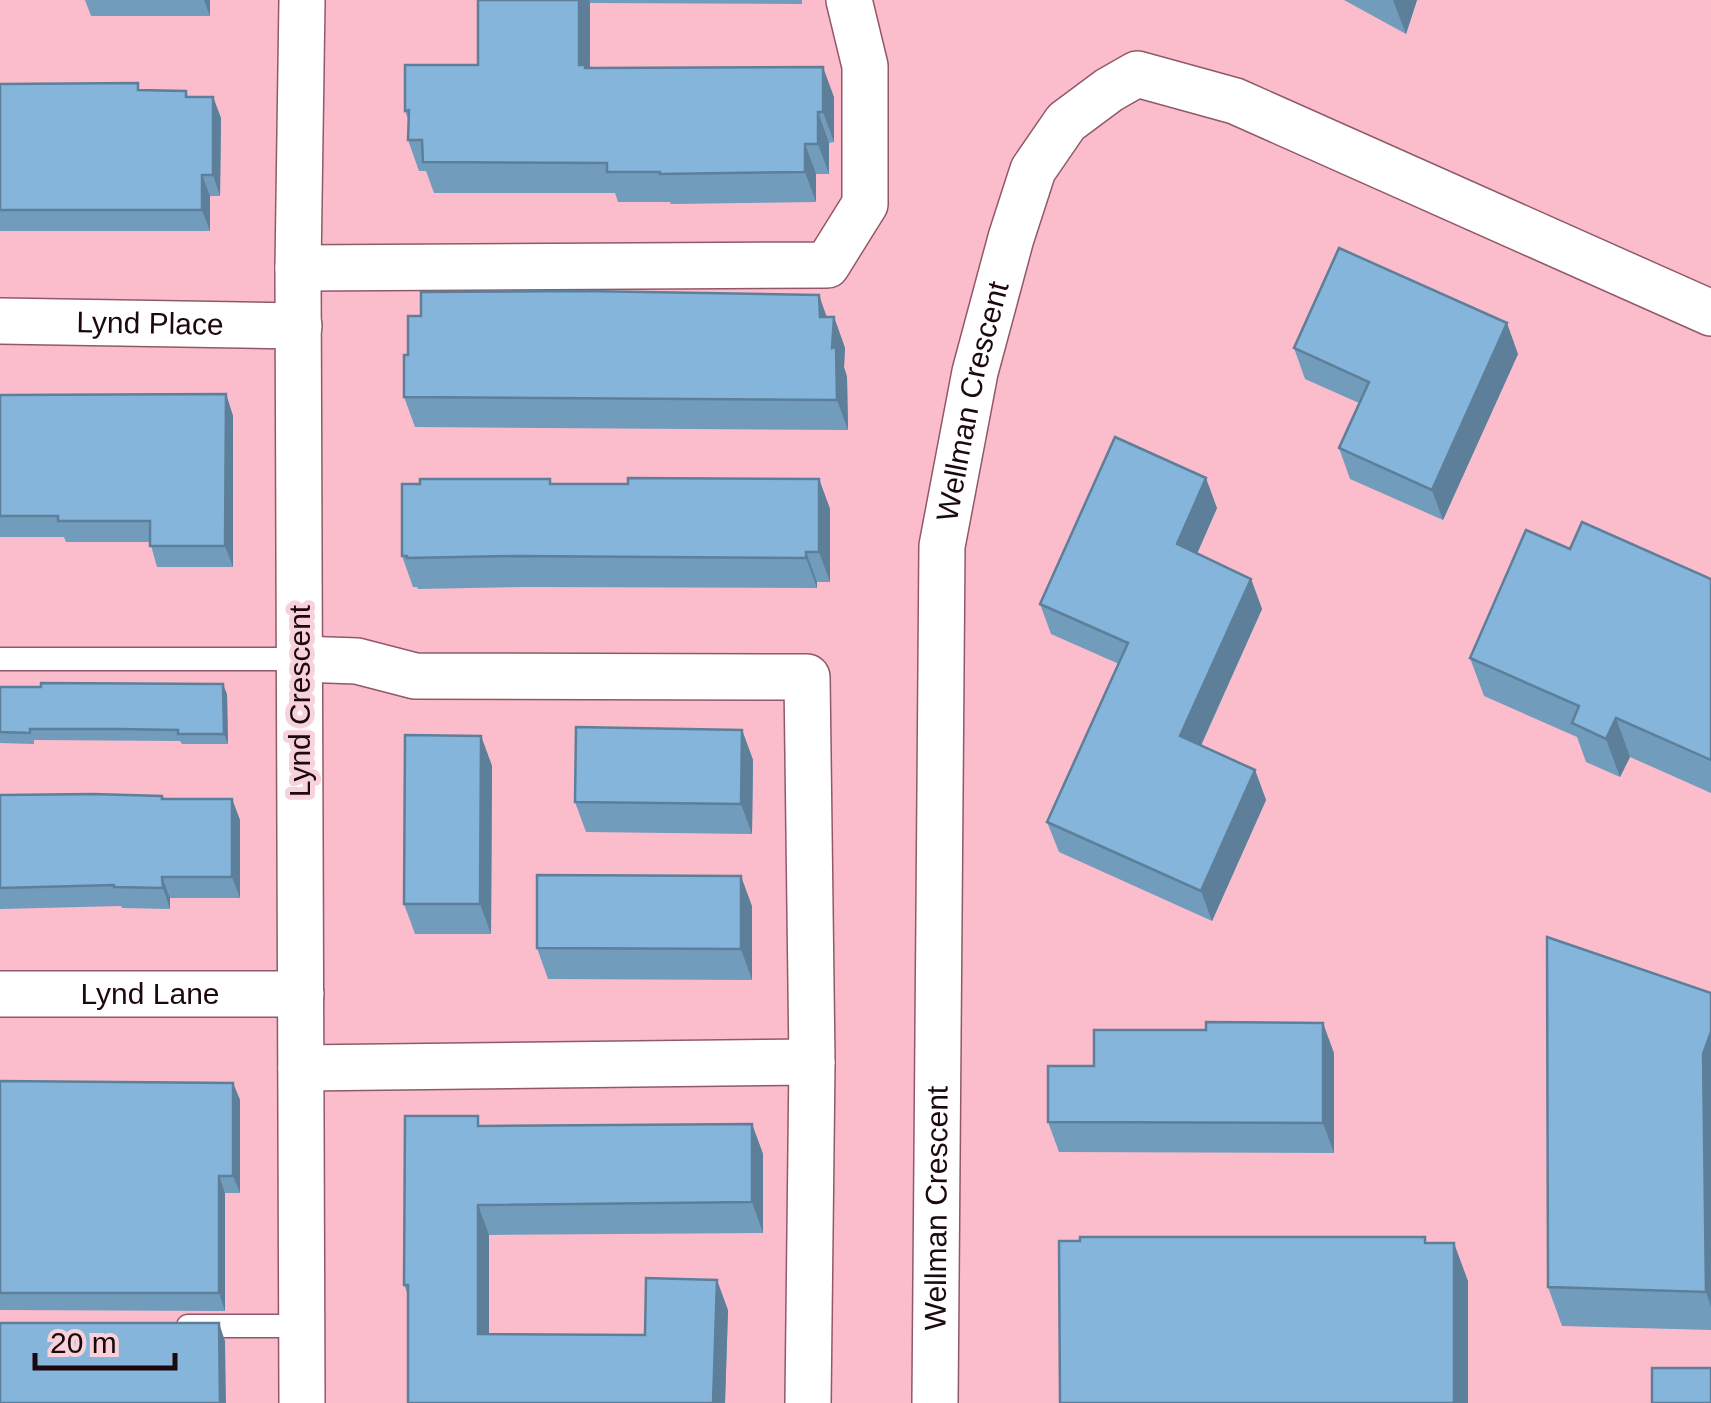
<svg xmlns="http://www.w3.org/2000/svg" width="1711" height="1403" viewBox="0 0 1711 1403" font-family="Helvetica,sans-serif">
<rect width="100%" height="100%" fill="#fbbdcc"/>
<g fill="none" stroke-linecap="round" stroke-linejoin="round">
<g stroke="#905969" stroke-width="25">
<g id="service">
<path d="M0,659H300"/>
<path d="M188,1326H301"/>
</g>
</g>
<g stroke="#905969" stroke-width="48">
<g id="minor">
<path d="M298,268L827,265L865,204V66L849,0"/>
<path id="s1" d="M0,321L299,326"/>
<path d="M300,659L357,661L415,676L807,677L812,1062"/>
<path id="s2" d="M0,994H301"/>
<path d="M301,1068L812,1062L808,1403"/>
<path d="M302,1403L298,268L302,0"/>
<path id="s3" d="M935,1403L942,546L975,372L1011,238L1033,170L1066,122L1109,90L1137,74L1235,101L1711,313"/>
</g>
</g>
<use href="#service" stroke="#fff" stroke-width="22"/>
<use href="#minor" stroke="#fff" stroke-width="45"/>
</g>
<g fill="#729cbc">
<path d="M85,0H210V16H91Z"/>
<path d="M478,0H802V4L590,3V68L834,97V142L829,143V174H816V202L671,204L670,202H618L615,193H434L426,171H419L408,140L409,122L405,111L478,65Z"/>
<path d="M1344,0H1417L1406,34Z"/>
<path d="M0,84L186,91L188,97H213L221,118L220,196H210V231H0Z"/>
<path d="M827,317H834L845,348L844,367L847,377L848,430L415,427L404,397Z"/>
<path d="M1294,348L1518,354L1443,520L1350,479L1339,448L1359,403L1305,379Z"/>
<path d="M226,394L233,416V567H157L150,542H66L64,537H0V395Z"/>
<path d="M819,479L830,509V582H817V588L527,587L418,589L417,587H413L402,556L552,484H628Z"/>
<path d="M1217,508L1197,554L1251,579L1262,609L1201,746L1255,770L1266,800L1212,921L1059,852L1047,822L1119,664L1051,634L1040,604Z"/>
<path d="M1570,549L1711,579V793L1630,757L1620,777L1586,762L1577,737L1484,696L1470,658Z"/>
<path d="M0,687L227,694L228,744H182L180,741L34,740V744L0,743Z"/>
<path d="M742,730L753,760L752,834L586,832L575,802Z"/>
<path d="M481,736L492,766L491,934H415L404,904Z"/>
<path d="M0,795L232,799L240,820V898H170V909L122,908L121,906L0,909Z"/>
<path d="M752,906V980L548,979L537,948Z"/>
<path d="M1711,993V1330L1562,1326L1548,1287Z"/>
<path d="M1334,1053V1153L1059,1152L1048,1122L1094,1066Z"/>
<path d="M0,1081L233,1083L240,1100V1193H225V1311L0,1310Z"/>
<path d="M752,1124L763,1154V1233L489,1235V1334L645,1335L728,1310L725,1403H408V1295L404,1285L482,1126Z"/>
</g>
<g fill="#5d7f99">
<path d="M204,0H210V16Z"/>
<path d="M579,0H589L590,3V78L579,65Z"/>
<path d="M1393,0H1417L1406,34Z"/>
<path d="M823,67L834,97V142L823,112Z"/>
<path d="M213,97L221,118L220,196L213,175Z"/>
<path d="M818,112L829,143V174L818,144Z"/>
<path d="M805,144L816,174V202L805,172Z"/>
<path d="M202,175L210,196V231L202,210Z"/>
<path d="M819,295L830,326L820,317Z"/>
<path d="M834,317L845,348L844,367L847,377L848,430L837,400L832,348Z"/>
<path d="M1507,323L1518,354L1443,520L1432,490Z"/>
<path d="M226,394L233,416V567L225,546Z"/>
<path d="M1206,478L1217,508L1188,574L1177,544Z"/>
<path d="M819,479L830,509V582L819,552Z"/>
<path d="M806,552L817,582V588L806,558Z"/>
<path d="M1251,579L1262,609L1191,767L1180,736Z"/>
<path d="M223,684L227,694L228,744L224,734Z"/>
<path d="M1616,718L1630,757L1620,777L1606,739Z"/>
<path d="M742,730L753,760L752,834L741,804Z"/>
<path d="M481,736L492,766L491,934L480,904Z"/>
<path d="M1255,770L1266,800L1212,921L1201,891Z"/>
<path d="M232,799L240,820V898L232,877Z"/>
<path d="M741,876L752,906V980L741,949Z"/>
<path d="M162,877L170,898V909L163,888Z"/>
<path d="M1323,1023L1334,1053V1153L1323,1123Z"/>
<path d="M1711,1032V1307L1706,1292L1703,1054Z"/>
<path d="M233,1083L240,1100V1193L233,1176Z"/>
<path d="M752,1124L763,1154V1233L752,1202Z"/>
<path d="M219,1176L225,1193V1311L219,1293Z"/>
<path d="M478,1205L489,1235V1365L478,1334Z"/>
<path d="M1454,1243L1468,1281V1403H1454Z"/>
<path d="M717,1280L728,1310L725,1403H713Z"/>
<path d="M219,1323L225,1341L226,1403H220Z"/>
</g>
<g fill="#85b5db" stroke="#5d7f99" stroke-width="2.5">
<path d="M478,0H579V65H585V68L823,67V112H818V144H805V172L660,174V172H607V163L423,162L422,140H408L409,110L405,111V65H478Z"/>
<path d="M138,83V90L186,91V97H213V175H202V210H0V84Z"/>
<path d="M1339,248L1507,323L1432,490L1339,448L1369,382L1294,348Z"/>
<path d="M584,291L819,295L820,317H834L832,348L836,347L837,400L404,397V355H408V316H421V292Z"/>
<path d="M226,394L225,546H150V521H58V516H0V395Z"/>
<path d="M1115,437L1206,478L1177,544L1251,579L1180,736L1255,770L1201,891L1047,822L1128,643L1040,604Z"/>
<path d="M628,478L819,479V552H806V558L516,556L407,558V556H402V484H420V479H550V484H628Z"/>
<path d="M1582,522L1711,579V760L1616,718L1606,739L1572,723L1579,706L1470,658L1526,530L1570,549Z"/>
<path d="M41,683L223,684L224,734H178V730L118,729H30V733L0,732V687H41Z"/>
<path d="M576,727L742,730L741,804L575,802Z"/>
<path d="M405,735L481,736L480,904H404Z"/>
<path d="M93,794L162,796V799H232V877H162L163,888L114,887V885L0,888V795Z"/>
<path d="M537,875L741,876V949L537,948Z"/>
<path d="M1547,937L1711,993V1032L1703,1054L1706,1292L1548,1287Z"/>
<path d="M1206,1022L1323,1023V1123L1048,1122V1066H1094V1030H1206Z"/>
<path d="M0,1081L233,1083V1176H219V1293H0Z"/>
<path d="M405,1116H478V1126L752,1124V1202L478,1205V1334L645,1335L646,1278L717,1280L713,1403H408V1285H404Z"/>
<path d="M1080,1237H1425V1243H1454V1403H1060L1059,1241H1080Z"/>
<path d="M0,1323H219L220,1403H0Z"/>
<rect x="1652" y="1368" width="59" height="35"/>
</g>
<g text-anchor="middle" stroke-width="10" stroke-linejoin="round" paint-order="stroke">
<g font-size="30" fill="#1c080e" stroke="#f8d2db">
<text dy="10" stroke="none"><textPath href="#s1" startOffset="150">Lynd Place</textPath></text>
<text dy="10" stroke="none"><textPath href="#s3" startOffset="1005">Wellman Crescent</textPath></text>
<text transform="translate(300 701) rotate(-90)" y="10">Lynd Crescent</text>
<text dy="10" stroke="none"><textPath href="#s2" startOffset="150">Lynd Lane</textPath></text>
<text dy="10" stroke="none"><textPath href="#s3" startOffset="195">Wellman Crescent</textPath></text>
</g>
</g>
<path d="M35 1353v15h140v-15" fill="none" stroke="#1c080e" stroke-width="5"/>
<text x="50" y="1353" font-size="30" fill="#1c080e" stroke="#f8d2db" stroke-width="8" paint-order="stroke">20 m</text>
</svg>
